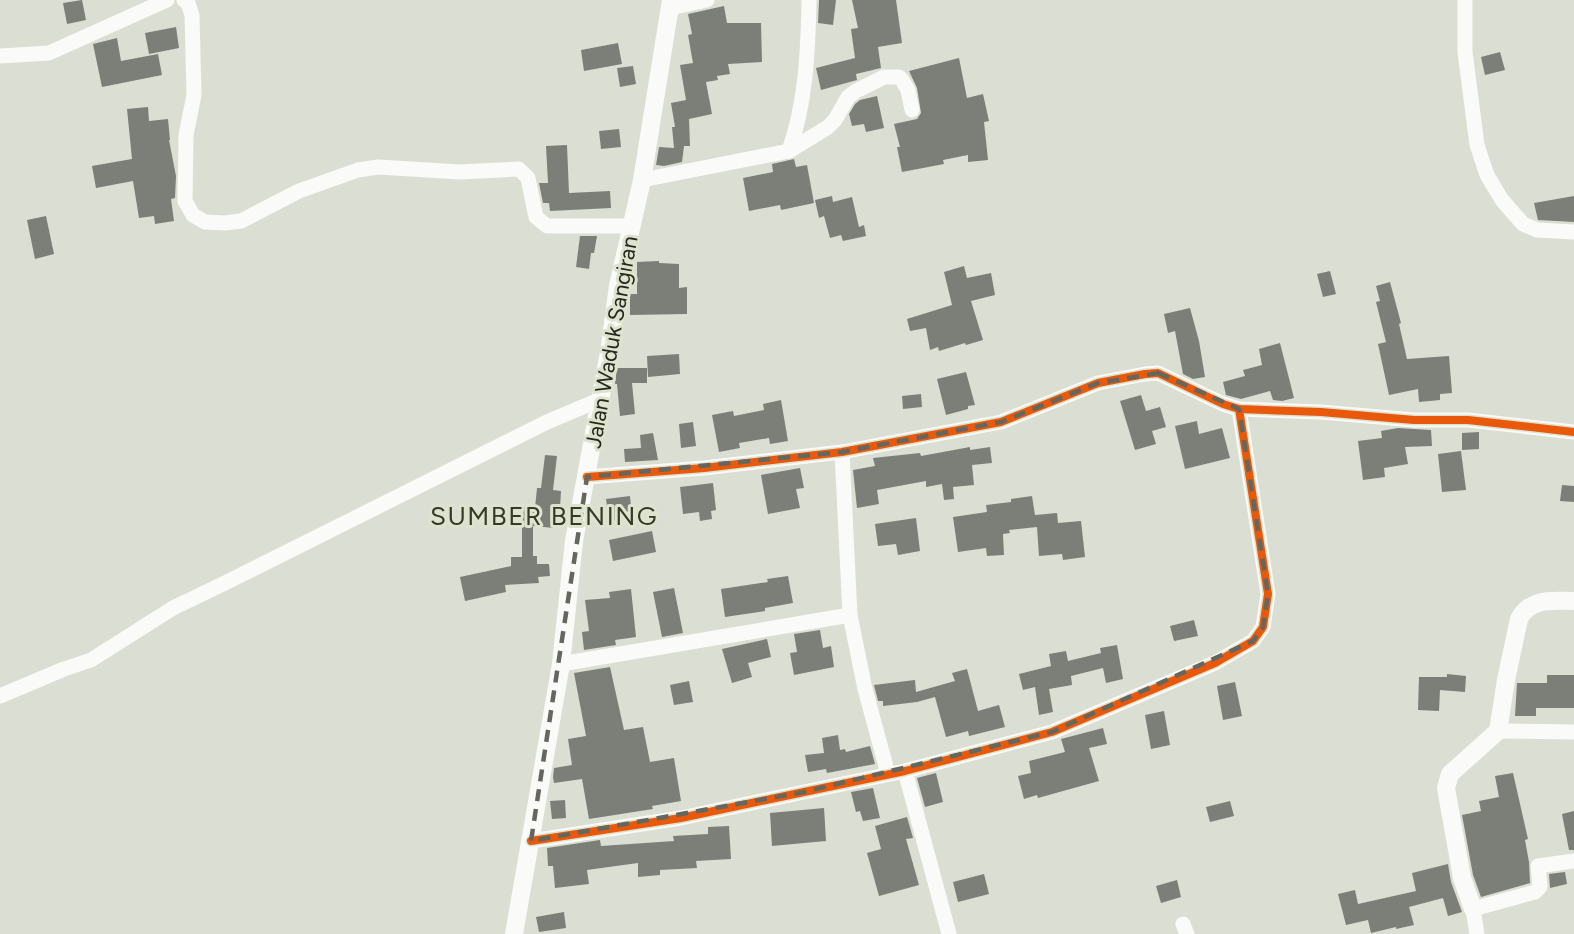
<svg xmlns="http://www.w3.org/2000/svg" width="1574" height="934" viewBox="0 0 1574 934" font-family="Figtree,sans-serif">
<rect width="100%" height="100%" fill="#dbded3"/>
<g fill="#7c7f78">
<path d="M82,0L86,20L67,24L63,3Z"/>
<path d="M819,0H836L833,25L818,23Z"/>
<path d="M852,0H896L902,43L878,47L881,68L856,74L857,80L821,90L816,68L855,58L851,29L858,28Z"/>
<path d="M724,6L727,23H761L762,62L728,64L730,74L717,76L718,80L706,82L712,114L689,119L690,146H684L682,162L664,166L656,165L659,147L674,148L672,127H675L671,103L686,100L680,65L693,63L688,35L692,34L688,14Z"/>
<path d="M176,27L179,48L149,54L145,33Z"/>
<path d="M117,38L121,61L158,54L162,75L102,87L93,44Z"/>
<path d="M618,43L622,64L584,71L581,50Z"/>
<path d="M1500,52L1505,70L1485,75L1481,57Z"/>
<path d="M959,58L967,98L983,94L989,121L984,122L988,160L968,162V155L943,160L944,164L902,172L897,147H900L894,124L917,119L921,113L917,88L909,71Z"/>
<path d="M633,66L636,84L620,87L617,68Z"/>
<path d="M877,96L884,128L866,132L864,124L852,126L849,114L855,104L860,100Z"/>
<path d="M148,107L149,121L168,119L170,140H169L176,176L175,198L171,199L174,221L155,224L154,216L139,218L133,181L96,188L92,166L132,159L127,109Z"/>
<path d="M619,129L621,147L601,149L599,131Z"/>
<path d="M567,145L569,193L610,191L611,208L550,211L549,203H543L539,183H548L546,146Z"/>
<path d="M794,159L796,167L807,165L814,203L781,210L780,205L749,211L743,178L773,172L772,164Z"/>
<path d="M832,196L833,202L852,197L859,227L864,225L866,236L843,241L841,235L830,238L824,216L819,218L815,200Z"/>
<path d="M1574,196V222L1538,220L1534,203Z"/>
<path d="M46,216L54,254L35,259L27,220Z"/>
<path d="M580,236H597L594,253H591L589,269L576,267Z"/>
<path d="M659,261V263L679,264V288L687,287V314L630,315V294H637V262Z"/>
<path d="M964,266L967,278L991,273L995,295L971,301L983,340L966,345L965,343L939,351L938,347L930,350L926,328L910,331L907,319L952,305L944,272Z"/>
<path d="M1330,271L1336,294L1323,297L1317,274Z"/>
<path d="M1390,282L1401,323L1399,324L1407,359L1449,356L1452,393L1440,394V400L1419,402L1418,389L1389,395L1378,344L1386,342L1376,302L1380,301L1376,286Z"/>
<path d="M1190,308L1199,341L1205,377L1193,379L1183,374L1175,331L1168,333L1164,314Z"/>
<path d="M1280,343L1294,398L1282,401L1273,400L1270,391L1241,399L1226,395L1223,382L1245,376L1243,370L1262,365L1259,349Z"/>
<path d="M679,354L680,374L648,377L647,356Z"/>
<path d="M617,368H647V383H632L635,414L620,416L617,384H615Z"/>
<path d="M966,372L975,405L968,406V409L946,415L937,379Z"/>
<path d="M921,394L922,407L903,409L902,396Z"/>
<path d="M1141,395L1146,411L1160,407L1166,427L1152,431L1156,444L1135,450L1120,401Z"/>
<path d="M781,400L788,441L770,444L769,438L739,443L740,448L719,452L712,415L733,411L734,416L764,410L763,404Z"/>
<path d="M1197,421L1199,434L1222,428L1230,458L1185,469L1175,426Z"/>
<path d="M693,422L696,446L681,448L679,424Z"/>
<path d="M1398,428L1431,430L1432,446L1405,447L1408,464L1384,468L1385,477L1363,480L1358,441L1382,438L1381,431Z"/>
<path d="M1479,432V449L1462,450V433Z"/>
<path d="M653,433L658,460L625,462L624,449L641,448L640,435Z"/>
<path d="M970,447V450L990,447L992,463L972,465L974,485L953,487L954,499L944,500L942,484L926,487V481L877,490L879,504L857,508L853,470L875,466L873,458L920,453L921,456Z"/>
<path d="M1461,451L1466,490L1442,492L1438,454Z"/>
<path d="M545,455L557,456L553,490L561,491L560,508L556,507L554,528L533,526V556H537V564H549L550,576L538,577L539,583L505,585L506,592L465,601L460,577L511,566V557H522V528L524,507L535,508L537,488H541Z"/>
<path d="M800,468L804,488L796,489L800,508L768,514L761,475Z"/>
<path d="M713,483L716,510L711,511L712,519L700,521L699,512L683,514L680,487Z"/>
<path d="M1562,485L1574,486V502L1560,501Z"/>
<path d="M630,496L632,518L609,521L606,499Z"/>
<path d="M1032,496L1035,515L1057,513L1058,523L1081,521L1085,557L1063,560L1062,554L1039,556L1037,527L1009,530L1010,533L1003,534L1004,555L987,556L986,548L958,552L953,517L987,512L986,505L1011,502V499Z"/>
<path d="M916,518L920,551L898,555L896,544L878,546L875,524Z"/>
<path d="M652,531L656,552L613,561L609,540Z"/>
<path d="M788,576L793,603L765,608V611L725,617L721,589L768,582L767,579Z"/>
<path d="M674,588L683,633L662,637L653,592Z"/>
<path d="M631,589L636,637L615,640L616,645L584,650L582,632L589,631L585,600L610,598L609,592Z"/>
<path d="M1194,620L1198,636L1174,641L1170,626Z"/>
<path d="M820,630L823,648L831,646L834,667L794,675L790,653L797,652L794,634Z"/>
<path d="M767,639L771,657L748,663L752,677L732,683L722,649Z"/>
<path d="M1117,645L1123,679L1106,683L1103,668L1071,676L1072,685L1049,689L1053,712L1039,715L1035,687L1023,690L1019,674L1051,666L1049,654L1066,651L1068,661L1101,653L1100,648Z"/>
<path d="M610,667L624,730L643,727L650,762L674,758L681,801L652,806L653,809L589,819L582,779L554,783L553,777L554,768L572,765L568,739L586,736L574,673Z"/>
<path d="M967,669L978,711L999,705L1005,727L969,736L968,731L946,737L935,697L917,702L883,706V701H878L874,685L915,680L916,692L955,681L952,673Z"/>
<path d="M1447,674L1466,676L1465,692L1440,690L1439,711L1418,710L1419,677H1447Z"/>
<path d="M1547,675H1574V708H1536V716H1515L1517,683H1547Z"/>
<path d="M689,681L693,702L674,705L670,685Z"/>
<path d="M1235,682L1242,716L1223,720L1217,686Z"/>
<path d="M1164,711L1170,745L1151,749L1145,715Z"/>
<path d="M1103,728L1107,744L1089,748L1099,781L1038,798L1037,795L1024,799L1018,776L1031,773L1029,761L1065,752L1061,739Z"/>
<path d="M838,735L840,750L845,749L846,752L870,746L875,764L827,773L826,769L808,772L805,755L824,753L822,738Z"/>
<path d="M936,773L943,802L925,807L917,778Z"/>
<path d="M1513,773L1528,839L1525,840L1529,862L1530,883L1481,897L1473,875L1462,815L1481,811L1479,801L1499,797L1495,776Z"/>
<path d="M873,788L880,818L863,821L860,811L856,812L851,792Z"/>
<path d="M565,800L566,818L552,819L550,801Z"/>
<path d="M1230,801L1234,816L1210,822L1206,807Z"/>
<path d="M824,808L826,841L772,846L770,813Z"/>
<path d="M1574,811V850H1569L1562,814Z"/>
<path d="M907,817L913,838L906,839L919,885L879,896L867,853L881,849L875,826Z"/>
<path d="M729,826L731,859L696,861L697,868L660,870V875L638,877V863L587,870L589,884L555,888L553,866H548L547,848L600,840L601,846L674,841L673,836L708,834V827Z"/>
<path d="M1448,864L1451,882L1462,912L1448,916L1443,898L1409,907L1414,925L1396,929V927L1371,933L1368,920L1346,925L1338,894L1355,890L1358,904L1416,891L1412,873Z"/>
<path d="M1565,872L1567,884L1550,888L1549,874Z"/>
<path d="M984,874L989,894L958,902L953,882Z"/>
<path d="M1177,880L1181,897L1161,903L1156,886Z"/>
<path d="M564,912L566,928L539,932L536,917Z"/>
</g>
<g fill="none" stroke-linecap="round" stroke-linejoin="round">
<g stroke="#fafaf8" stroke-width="15">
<path d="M184,0L188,3L192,15L194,95L186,135L185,201L193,215L205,222L225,223L241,221L299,191L358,170L378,167L460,172L519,169L528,178L536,217L547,226H631"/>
<path d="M1465,0V52L1477,145L1487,175L1502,200L1523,224L1537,230L1574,232"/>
<path d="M670,8L707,0"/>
<path d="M0,56L49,53L167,0"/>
<path d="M789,151C806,102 808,52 809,0"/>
<path d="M642,180L789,151L828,127L835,120L848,97L856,91L884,77H899L902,80L908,90L912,110"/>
<path d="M842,452L850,615L865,689L888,774"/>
<path d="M587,477L704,468L842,452L1001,422L1098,383L1145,374L1158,373L1223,404L1239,409L1321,412L1414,420H1468L1574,432"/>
<path d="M561,664L850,615"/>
<path d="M0,696L64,669L91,660L173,608L229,581L547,422L599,400"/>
<path d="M1498,731L1574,732"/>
<path d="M905,771L949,934"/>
<path d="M531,841L681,818L804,792L905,771L1052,732L1215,663L1253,641L1263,627L1268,594L1239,409"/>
<path d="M1183,924L1187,934"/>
<path d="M1477,934L1473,909L1535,892L1540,887L1538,866L1574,861"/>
</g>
<g stroke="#fafaf8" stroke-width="18">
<path d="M1473,909L1462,878L1446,788L1450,774L1498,731L1506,680L1519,619C1531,597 1553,601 1574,601"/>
<path d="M514,934L561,664L574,541L609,352L618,286L642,180L671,0"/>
</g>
<g stroke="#dee3ce" stroke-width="11">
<g id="cycleway">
<path d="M587,477L704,468L842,452L1001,422L1098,383L1145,374L1158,373L1223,404L1239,409L1321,412L1414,420H1468L1574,432"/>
<path d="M531,841L681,818L804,792L905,771L1052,732L1215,663L1253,641L1263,627L1268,594L1239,409"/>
</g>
</g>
<use href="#cycleway" stroke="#e8590c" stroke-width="8"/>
</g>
<path fill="none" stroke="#65675f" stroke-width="4.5" stroke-dasharray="12 8" stroke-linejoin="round" d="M1158,373L1239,409L1268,594L1263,627L1253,641L1052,732L804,792L531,841L587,477L842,452L1001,422L1098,383Z"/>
<g text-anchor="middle" stroke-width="6" stroke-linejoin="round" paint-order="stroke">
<g font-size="22" fill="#252720" stroke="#dee3ce">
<text transform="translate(611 342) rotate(-80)" y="8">Jalan Waduk Sangiran</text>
</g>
<g font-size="26" letter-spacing="1.5" fill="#353928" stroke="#dee3ce">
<text x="544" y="525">SUMBER BENING</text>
</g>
</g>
</svg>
